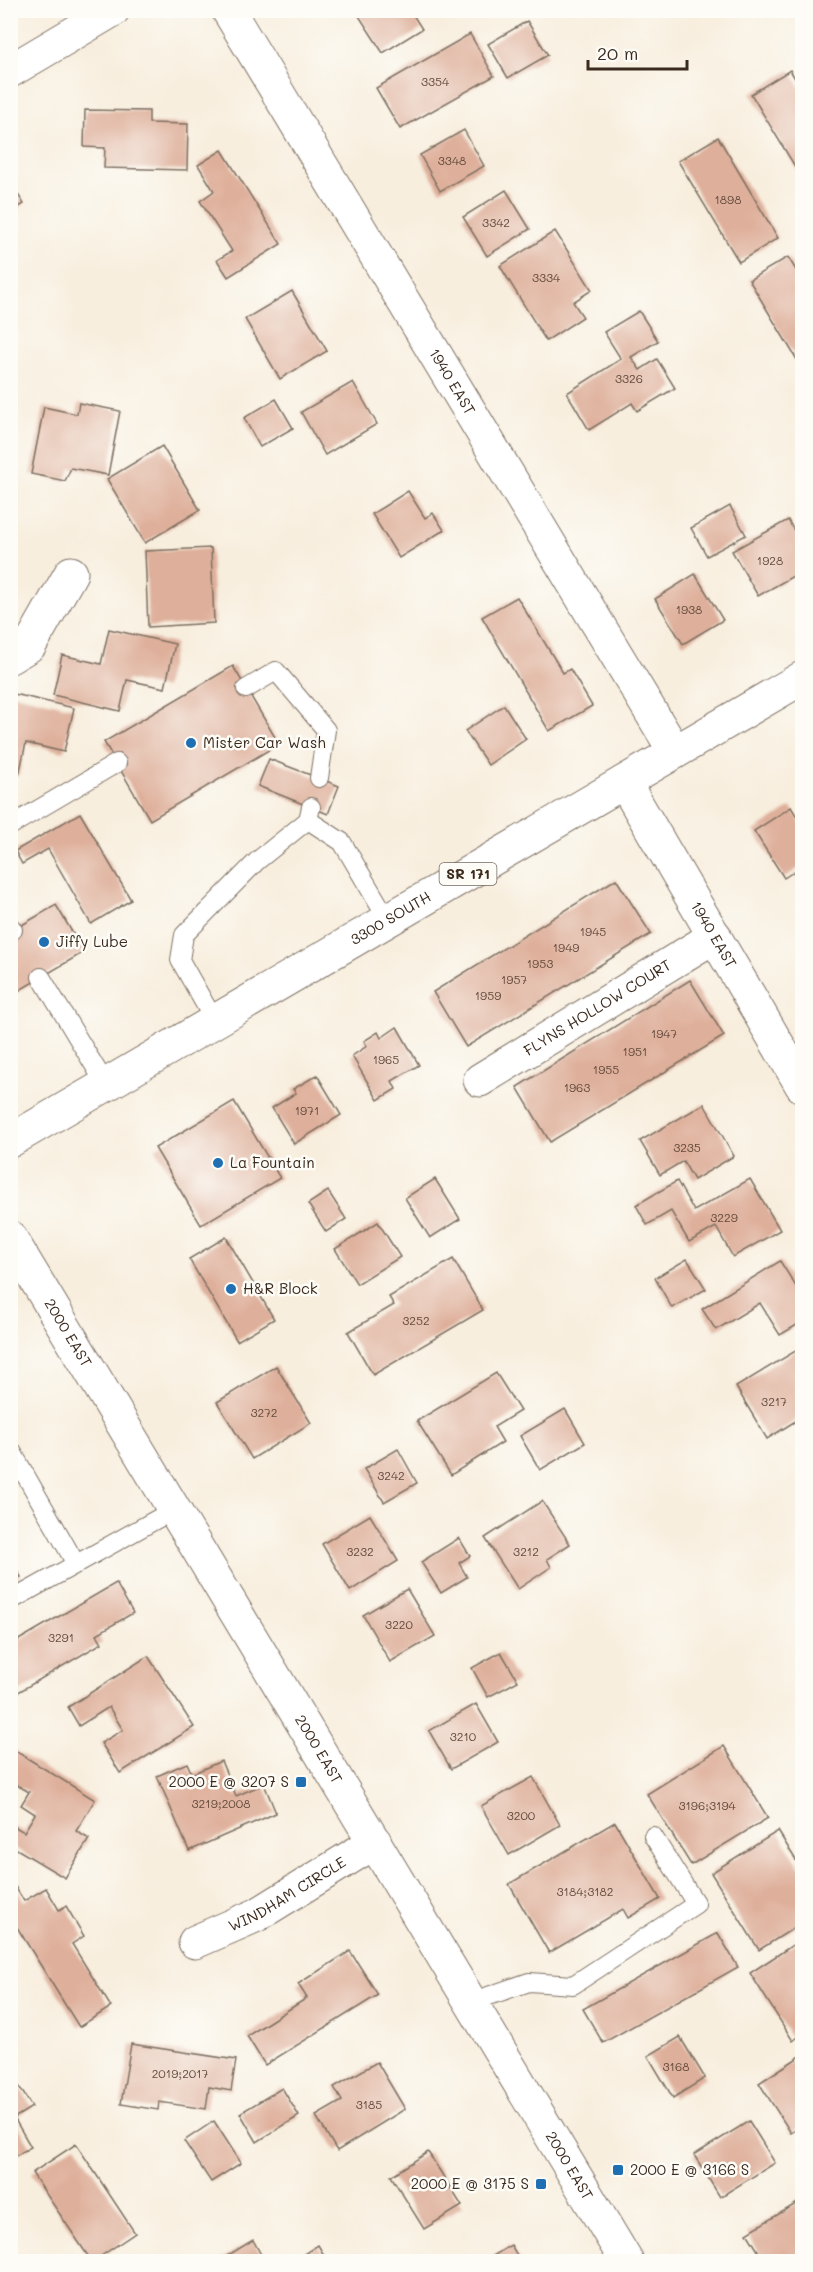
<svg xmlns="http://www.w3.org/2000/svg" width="813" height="2272" viewBox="0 0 813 2272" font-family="Mali,sans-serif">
<rect width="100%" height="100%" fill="#fdfcf7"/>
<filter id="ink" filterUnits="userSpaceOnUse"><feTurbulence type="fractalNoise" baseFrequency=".0167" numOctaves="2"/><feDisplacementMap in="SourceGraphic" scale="12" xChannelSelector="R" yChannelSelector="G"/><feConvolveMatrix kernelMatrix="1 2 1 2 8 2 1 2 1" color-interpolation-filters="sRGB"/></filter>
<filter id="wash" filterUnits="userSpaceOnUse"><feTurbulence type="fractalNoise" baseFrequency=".008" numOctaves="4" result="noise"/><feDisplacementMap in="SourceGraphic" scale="24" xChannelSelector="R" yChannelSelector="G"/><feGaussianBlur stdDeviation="1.35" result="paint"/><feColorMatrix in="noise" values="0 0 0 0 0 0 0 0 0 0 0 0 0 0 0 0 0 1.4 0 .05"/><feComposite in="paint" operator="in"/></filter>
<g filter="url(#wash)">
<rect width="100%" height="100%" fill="#f8eede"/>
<g id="blocks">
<g fill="#deaf9a">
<path d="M368,10H410L422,29L383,53L359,16Z"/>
<path d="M527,21L548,55L508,78L488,44Z"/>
<path d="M470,34L494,76L400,129L376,88Z"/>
<path d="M790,70L802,90V178L751,94Z"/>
<path d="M85,110L149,111V123L188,124L187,170L104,168L105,148L84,147Z"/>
<path d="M464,130L484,166L440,191L420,155Z"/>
<path d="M718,137L778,238L739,262L678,161Z"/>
<path d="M222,150L281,244L228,277L217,260L232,251L200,201L214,191L198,165Z"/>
<path d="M10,182L24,204L11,212L16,221L10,224Z"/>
<path d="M506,190L530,229L487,256L463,217Z"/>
<path d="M555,231L592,290L573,302L583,317L546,341L500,266Z"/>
<path d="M788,257L802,280V368L749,280Z"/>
<path d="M292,291L327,351L280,379L245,319Z"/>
<path d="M639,311L658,341L631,357L640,370L657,359L675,388L637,411L632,403L589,430L567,393L621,359L604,332Z"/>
<path d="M353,382L377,424L325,455L301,412Z"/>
<path d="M276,399L293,428L260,447L244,418Z"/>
<path d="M79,403L120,411L108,475L71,468L65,481L31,474L44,407L77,414Z"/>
<path d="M162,446L200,510L145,543L107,479Z"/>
<path d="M408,491L425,518L433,513L444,530L399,558L372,514Z"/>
<path d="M730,506L746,535L707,556L691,528Z"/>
<path d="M788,520L802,545V571L758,596L732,551Z"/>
<path d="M211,548L214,623L148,627L145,551Z"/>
<path d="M695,574L723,620L683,644L655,599Z"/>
<path d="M517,597L563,673L570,669L592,706L549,731L482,617Z"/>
<path d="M109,629L175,644L165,688L127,680L120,711L53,695L62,655L101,664Z"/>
<path d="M233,666L279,744L150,820L104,742Z"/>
<path d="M10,693L74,708L64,752L26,743L19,775L10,773Z"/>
<path d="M504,705L526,739L488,765L465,731Z"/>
<path d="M269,759L339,786L328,814L258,786Z"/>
<path d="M791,807L802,825V866L784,878L754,831Z"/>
<path d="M80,813L131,900L91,924L48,849L22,864L15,851Z"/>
<path d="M616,879L651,934L466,1047L433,992Z"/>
<path d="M56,905L84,952L10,996V932Z"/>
<path d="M690,980L724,1036L550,1142L517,1087Z"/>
<path d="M397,1027L419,1065L392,1081L396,1089L378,1100L352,1056L367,1046L364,1041L378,1032L381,1038Z"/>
<path d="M317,1075L341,1115L294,1144L272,1108L296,1093L293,1089Z"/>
<path d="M234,1101L280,1178L201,1225L155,1148Z"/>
<path d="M704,1104L734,1156L694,1180L683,1161L660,1175L640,1141Z"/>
<path d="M435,1179L460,1219L430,1238L405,1198Z"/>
<path d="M750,1179L780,1230L733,1257L716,1227L689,1242L671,1211L647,1225L636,1205L677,1181L694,1211Z"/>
<path d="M328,1191L346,1219L326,1232L308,1204Z"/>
<path d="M378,1222L400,1257L357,1284L335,1249Z"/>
<path d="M226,1237L274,1319L237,1341L189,1259Z"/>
<path d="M453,1259L483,1310L373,1375L348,1332L394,1305L389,1297Z"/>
<path d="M687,1259L706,1289L672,1308L655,1278Z"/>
<path d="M780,1261L802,1296V1322L780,1335L760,1303L716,1330L702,1309Z"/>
<path d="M802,1347V1417L767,1439L736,1387Z"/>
<path d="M276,1366L311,1423L252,1459L217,1402Z"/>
<path d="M496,1373L520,1411L494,1427L503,1442L451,1475L417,1421Z"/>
<path d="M565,1409L585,1443L540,1470L520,1436Z"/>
<path d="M398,1449L417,1483L384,1502L364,1469Z"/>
<path d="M542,1501L570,1544L547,1559L551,1567L518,1589L485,1538Z"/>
<path d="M370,1515L398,1561L350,1591L322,1544Z"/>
<path d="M459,1538L470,1556L459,1563L467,1577L441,1593L421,1562Z"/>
<path d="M10,1559L21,1577L10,1583Z"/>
<path d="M116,1583L133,1613L97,1634L102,1643L10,1697V1645Z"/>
<path d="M407,1589L435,1636L390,1662L363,1615Z"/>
<path d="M501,1652L518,1681L488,1697L472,1668Z"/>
<path d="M148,1656L194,1727L120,1773L101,1743L123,1730L109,1707L79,1726L68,1707Z"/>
<path d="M476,1704L498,1742L451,1769L429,1731Z"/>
<path d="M724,1746L768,1818L691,1865L647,1794Z"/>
<path d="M14,1750L95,1800L76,1831L89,1839L65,1878L10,1845V1824L24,1832L35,1814L21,1805L29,1792L10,1781V1756Z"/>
<path d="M221,1761L236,1796L264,1784L276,1813L189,1851L157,1776L187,1763L192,1774Z"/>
<path d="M533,1777L560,1825L509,1855L481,1806Z"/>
<path d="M615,1822L660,1899L628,1918L623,1909L549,1953L509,1884Z"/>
<path d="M778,1831L802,1870V1923L759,1950L711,1873Z"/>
<path d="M14,1885L24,1901L46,1888L59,1910L66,1906L84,1936L72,1944L111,2007L79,2027L10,1916V1887Z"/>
<path d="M718,1933L738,1967L603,2043L583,2009Z"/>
<path d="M802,1939V2034L793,2041L750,1973Z"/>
<path d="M350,1951L378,1995L265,2065L247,2036L307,1998L298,1984Z"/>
<path d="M680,2037L705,2078L673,2098L648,2056Z"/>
<path d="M131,2044L236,2060L231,2091L209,2087L206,2109L159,2102L158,2110L121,2104Z"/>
<path d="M802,2055V2126L791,2133L759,2083Z"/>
<path d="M377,2062L405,2109L337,2151L316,2116L342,2101L334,2087Z"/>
<path d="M10,2072L32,2107L14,2118L31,2147L10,2159Z"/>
<path d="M282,2088L299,2116L257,2142L240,2113Z"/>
<path d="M214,2121L241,2163L211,2182L184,2141Z"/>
<path d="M749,2121L775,2163L720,2197L694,2155Z"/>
<path d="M76,2144L135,2233L92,2262L32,2173Z"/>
<path d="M428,2152L462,2206L424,2229L391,2176Z"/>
<path d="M799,2202L802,2207V2262H765L747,2233Z"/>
<path d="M253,2240L265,2262H217Z"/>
<path d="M318,2245L328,2262H291Z"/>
<path d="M511,2245L521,2262H483Z"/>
</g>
</g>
</g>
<g filter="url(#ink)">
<use href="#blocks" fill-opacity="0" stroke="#7d6f61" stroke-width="1.5"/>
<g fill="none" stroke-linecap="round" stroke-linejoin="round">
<g stroke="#7d6f61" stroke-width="20">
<g id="lane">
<path d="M246,689L276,671L326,730L319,778"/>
<path d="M308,820L342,842L388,920"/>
<path d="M10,826L117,763"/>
<path d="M10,926L13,930"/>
<path d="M41,977L106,1085"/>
<path d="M215,1022L180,960L184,935L257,861L308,820L311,807"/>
<path d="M10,1448L76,1564"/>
<path d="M10,1601L175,1509"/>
<path d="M471,2002L529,1982L573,1985L696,1904L653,1836"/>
</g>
</g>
<g stroke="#7d6f61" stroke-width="35">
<g id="street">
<path id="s1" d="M228,10L675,752"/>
<path d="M10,71L113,10"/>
<path d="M10,657L30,645L71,573"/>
<path id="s2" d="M624,782L802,1086"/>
<path id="s3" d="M480,1080L715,936"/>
<path id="s4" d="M195,1942L257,1915L375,1842"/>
</g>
</g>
<g stroke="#7d6f61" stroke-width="35">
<g id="secondary">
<path id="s5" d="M10,1237L627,2262"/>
</g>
</g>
<g stroke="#7d6f61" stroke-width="35">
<g id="primary">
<path id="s6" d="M10,1141L802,678"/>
</g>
</g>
<use href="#lane" stroke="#fff" stroke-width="18"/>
<use href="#street" stroke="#fff" stroke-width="33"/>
<use href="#secondary" stroke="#fff" stroke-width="33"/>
<use href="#primary" stroke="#fff" stroke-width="33"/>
</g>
</g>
<g fill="#1f6fb2" stroke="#fdfcf7" stroke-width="2">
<circle cx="191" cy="743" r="6"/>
<circle cx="44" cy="942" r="6"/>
<circle cx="218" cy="1163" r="6"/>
<circle cx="231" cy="1289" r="6"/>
<rect x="295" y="1776" width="12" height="12" rx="3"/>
<rect x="612" y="2164" width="12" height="12" rx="3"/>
<rect x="535" y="2178" width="12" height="12" rx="3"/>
</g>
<g text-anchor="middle" stroke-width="5" stroke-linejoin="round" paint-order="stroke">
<g font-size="12" fill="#644b3d">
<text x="435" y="86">3354</text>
<text x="452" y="165">3348</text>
<text x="728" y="204">1898</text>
<text x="496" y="227">3342</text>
<text x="546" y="282">3334</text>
<text x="629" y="383">3326</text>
<text x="770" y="565">1928</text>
<text x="689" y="614">1938</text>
<text x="593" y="936">1945</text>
<text x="566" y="952">1949</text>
<text x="540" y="968">1953</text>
<text x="514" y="984">1957</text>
<text x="488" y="1000">1959</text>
<text x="664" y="1038">1947</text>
<text x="635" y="1056">1951</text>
<text x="386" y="1064">1965</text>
<text x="606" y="1074">1955</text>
<text x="577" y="1092">1963</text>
<text x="307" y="1115">1971</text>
<text x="687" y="1152">3235</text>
<text x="724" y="1222">3229</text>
<text x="416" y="1325">3252</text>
<text x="774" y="1406">3217</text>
<text x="264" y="1417">3272</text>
<text x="391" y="1480">3242</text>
<text x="360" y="1556">3232</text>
<text x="526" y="1556">3212</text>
<text x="399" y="1629">3220</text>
<text x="61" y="1642">3291</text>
<text x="463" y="1741">3210</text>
<text x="221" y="1808">3219;2008</text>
<text x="707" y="1810">3196;3194</text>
<text x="521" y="1820">3200</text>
<text x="585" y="1896">3184;3182</text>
<text x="676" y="2071">3168</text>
<text x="180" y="2078">2019;2017</text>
<text x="369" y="2109">3185</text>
</g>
<rect fill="#fdfcf7" stroke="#75695f" stroke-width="1.5" x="439.5" y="863" width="57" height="22" rx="4.5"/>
<g font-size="14" font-weight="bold" fill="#3b2a1e">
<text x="468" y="879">SR 171</text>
</g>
<g font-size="15" fill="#3b2a1e" stroke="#fdfcf7">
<text dy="5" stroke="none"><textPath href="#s1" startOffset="434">1940 EAST</textPath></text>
<text dy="5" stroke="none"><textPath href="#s6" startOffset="441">3300 SOUTH</textPath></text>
<text dy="5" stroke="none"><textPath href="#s2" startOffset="177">1940 EAST</textPath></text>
<text dy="5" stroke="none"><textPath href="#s3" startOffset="138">FLYNS HOLLOW COURT</textPath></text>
<text dy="5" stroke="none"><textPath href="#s5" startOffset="112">2000 EAST</textPath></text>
<text dy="5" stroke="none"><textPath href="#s5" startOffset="598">2000 EAST</textPath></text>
<text dy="5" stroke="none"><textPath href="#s4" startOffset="104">WINDHAM CIRCLE</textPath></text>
<text dy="5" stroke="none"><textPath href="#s5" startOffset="1084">2000 EAST</textPath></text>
</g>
<g font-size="15" fill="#3b2a1e" stroke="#fdfcf7" text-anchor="start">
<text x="203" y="748">Mister Car Wash</text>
<text x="56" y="947">Jiffy Lube</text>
<text x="230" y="1168">La Fountain</text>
<text x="243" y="1294">H&amp;R Block</text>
<text x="289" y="1787" text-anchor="end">2000 E @ 3207 S</text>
<text x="630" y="2175">2000 E @ 3166 S</text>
<text x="529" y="2189" text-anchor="end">2000 E @ 3175 S</text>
</g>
</g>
<rect width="813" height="2272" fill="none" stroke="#fdfcf7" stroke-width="36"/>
<path d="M588 60v9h99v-9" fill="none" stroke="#3b2a1e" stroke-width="3"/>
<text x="597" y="60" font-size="18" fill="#3b2a1e" stroke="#fdfcf7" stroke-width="4.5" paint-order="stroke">20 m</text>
</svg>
